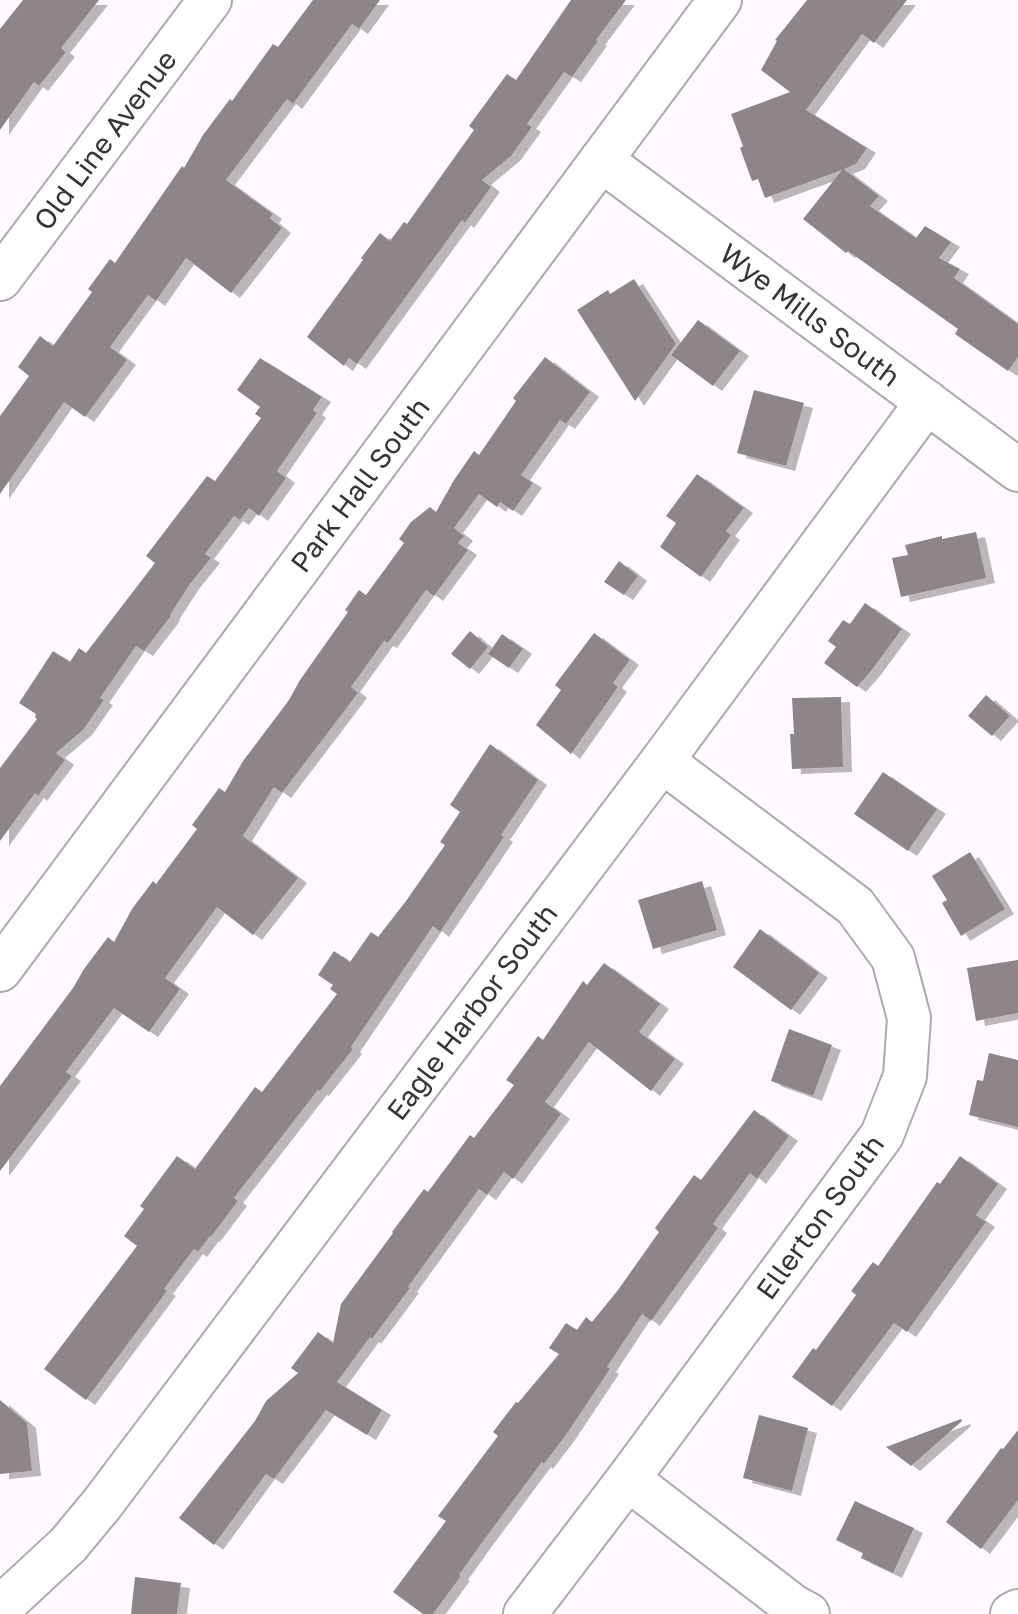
<svg xmlns="http://www.w3.org/2000/svg" width="1018" height="1614" viewBox="0 0 1018 1614" font-family="'Golos Text',sans-serif">
<defs>
<filter id="shadow"><feDropShadow dx="9" dy="5" stdDeviation="0" flood-color="#0004"/></filter>
</defs>
<rect width="100%" height="100%" fill="#fefaff"/>
<g fill="#8e858a" filter="url(#shadow)">
<path d="M23,0H99L61,48L66,52L39,86L34,82L0,130V29Z"/>
<path d="M313,0H380L359,29L352,24L293,104L287,99L226,180L273,214L270,218L282,228L231,293L186,258L156,301L148,295L110,347L127,360L85,417L64,402L0,494V416L29,376L18,367L40,336L53,346L92,292L88,289L110,259L115,263L182,166L184,168L203,135L230,99L232,101L273,44L278,47Z"/>
<path d="M571,0H626L596,40L598,41L572,77L564,72L527,124L532,127L511,156L482,180L491,187L465,223L462,220L357,364L349,358L344,366L307,337L363,260L361,258L380,233L390,241L404,222L407,224L474,130L469,126L507,74L516,80Z"/>
<path d="M807,0H907L874,43L862,34L806,110L867,148L856,164L844,169L879,196L870,206L916,238L925,226L951,242L939,258L960,269L954,278L1018,324V357L1008,371L955,334L958,329L848,251L846,253L803,219L842,170L765,198L758,179L752,181L740,148L743,146L731,114L790,92L761,70L777,41L775,40Z"/>
<path d="M634,279L676,344L635,401L577,310L608,290L610,294Z"/>
<path d="M698,320L740,351L713,386L671,355Z"/>
<path d="M545,357L590,392L566,424L560,420L521,475L533,483L513,511L500,502L497,507L479,494L454,528L464,536L458,543L468,550L434,596L426,590L388,643L384,641L351,687L358,693L282,793L274,787L243,836L298,878L253,935L217,907L165,978L180,989L149,1032L114,1008L66,1072L72,1076L0,1171V1086L73,988L84,969L108,937L114,942L132,909L153,881L156,884L197,829L192,825L219,788L225,792L243,761L289,700L300,680L348,612L345,610L359,590L366,595L404,543L399,539L411,522L430,507L436,512L454,480L474,451L479,455L516,401L513,398Z"/>
<path d="M260,358L322,397L313,410L317,413L277,471L286,478L259,516L249,508L240,520L234,516L205,554L211,558L190,584L170,615L171,616L144,651L136,646L100,698L104,700L83,730L56,753L65,760L38,796L35,793L0,841V768L37,719L35,717L36,714L19,703L53,651L70,662L79,648L86,653L155,563L146,556L207,476L215,481L261,418L255,414L260,407L237,390Z"/>
<path d="M754,390L804,403L786,466L737,453Z"/>
<path d="M697,474L744,508L726,531L731,535L701,577L660,547L676,523L666,516Z"/>
<path d="M976,532L986,578L901,597L892,558L908,555L905,545L942,536V539Z"/>
<path d="M619,561L638,576L624,595L604,582Z"/>
<path d="M865,603L902,629L871,671L857,687L824,663L836,647L828,641L843,620L850,624Z"/>
<path d="M470,631L488,647L470,669L451,654Z"/>
<path d="M594,633L630,660L613,683L618,687L571,754L536,725L561,690L555,685Z"/>
<path d="M502,634L523,649L509,668L488,654Z"/>
<path d="M986,695L1010,716L992,736L968,716Z"/>
<path d="M841,697L843,767L792,769L790,734H794L792,698Z"/>
<path d="M490,744L538,780L501,835L504,837L440,932L433,926L351,1047L353,1049L320,1091L318,1090L234,1198L238,1201L211,1237L210,1236L198,1252L194,1249L164,1289L167,1291L86,1400L44,1369L137,1246L124,1236L144,1209L140,1206L177,1156L195,1169L255,1087L262,1092L337,994L330,989L333,985L318,975L334,951L350,962L371,932L378,937L406,901L445,845L440,842L460,812L450,805Z"/>
<path d="M883,772L937,809L908,851L854,814Z"/>
<path d="M970,852L1005,909L961,936L942,903L947,900L932,876Z"/>
<path d="M702,881L717,930L653,949L638,900Z"/>
<path d="M760,929L819,973L791,1010L733,967Z"/>
<path d="M1018,960V1013L976,1021L967,968Z"/>
<path d="M604,963L660,1004L639,1032L675,1059L651,1091L589,1042L545,1102L561,1114L513,1179L504,1172L487,1195L479,1189L408,1287L410,1288L372,1339L370,1337L337,1382L382,1410L367,1435L326,1410L274,1479L266,1474L214,1545L179,1518L255,1421L266,1401L298,1373L291,1368L318,1332L333,1343L341,1304L393,1233L392,1232L424,1189L428,1192L470,1135L474,1138L514,1085L506,1080L538,1036L543,1040L583,981L587,985Z"/>
<path d="M789,1029L832,1045L813,1096L771,1081Z"/>
<path d="M989,1053L1018,1060V1127L969,1115L977,1080L983,1081Z"/>
<path d="M754,1110L789,1136L757,1179L750,1173L713,1224L718,1228L651,1321L642,1314L607,1367L610,1369L566,1435L544,1464L542,1462L481,1544L459,1575L461,1576L433,1614H423L393,1592L446,1521L438,1516L498,1436L493,1432L516,1402L518,1403L559,1354L549,1348L566,1323L577,1330L586,1317L592,1322L618,1290L659,1232L655,1228L694,1175L701,1180Z"/>
<path d="M960,1156L998,1184L976,1215L986,1222L907,1332L894,1323L832,1406L792,1377L813,1348L816,1350L856,1295L851,1291L873,1262L878,1266L937,1182L940,1184Z"/>
<path d="M0,1400L27,1423L32,1471L0,1474Z"/>
<path d="M759,1415L808,1428L792,1491L743,1478Z"/>
<path d="M961,1419L962,1421L911,1466L886,1447Z"/>
<path d="M1018,1430V1500L981,1549L946,1522L1001,1448L1003,1449Z"/>
<path d="M855,1501L914,1528L893,1573L861,1558L863,1553L836,1540Z"/>
<path d="M135,1577L181,1583L177,1614H131Z"/>
</g>
<g fill="none" stroke-linecap="round" stroke-linejoin="round">
<g stroke="#ada7ae" stroke-width="46">
<g id="minor">
<path d="M601,160L1018,470"/>
<path d="M0,279L210,0"/>
<path d="M0,970L720,0"/>
<path d="M628,1479L793,1606L808,1614"/>
<path d="M0,1608L68,1545L102,1504L662,761L927,402"/>
<path d="M525,1614L628,1479L882,1135L905,1076L909,1018L893,958L855,906L662,761"/>
<path d="M1012,1614L1018,1611"/>
</g>
</g>
<use href="#minor" stroke="#fff" stroke-width="42"/>
</g>
<g text-anchor="middle" stroke-width="7" stroke-linejoin="round" paint-order="stroke">
<g font-size="28" fill="#373437" stroke="#fff">
<text transform="translate(105 140) rotate(-53)" y="10">Old Line Avenue</text>
<text transform="translate(810 315) rotate(37)" y="10">Wye Mills South</text>
<text transform="translate(360 485) rotate(-53)" y="10">Park Hall South</text>
<text transform="translate(472 1012) rotate(-53)" y="10">Eagle Harbor South</text>
<text transform="translate(820 1217) rotate(-54)" y="10">Ellerton South</text>
</g>
</g>
</svg>
